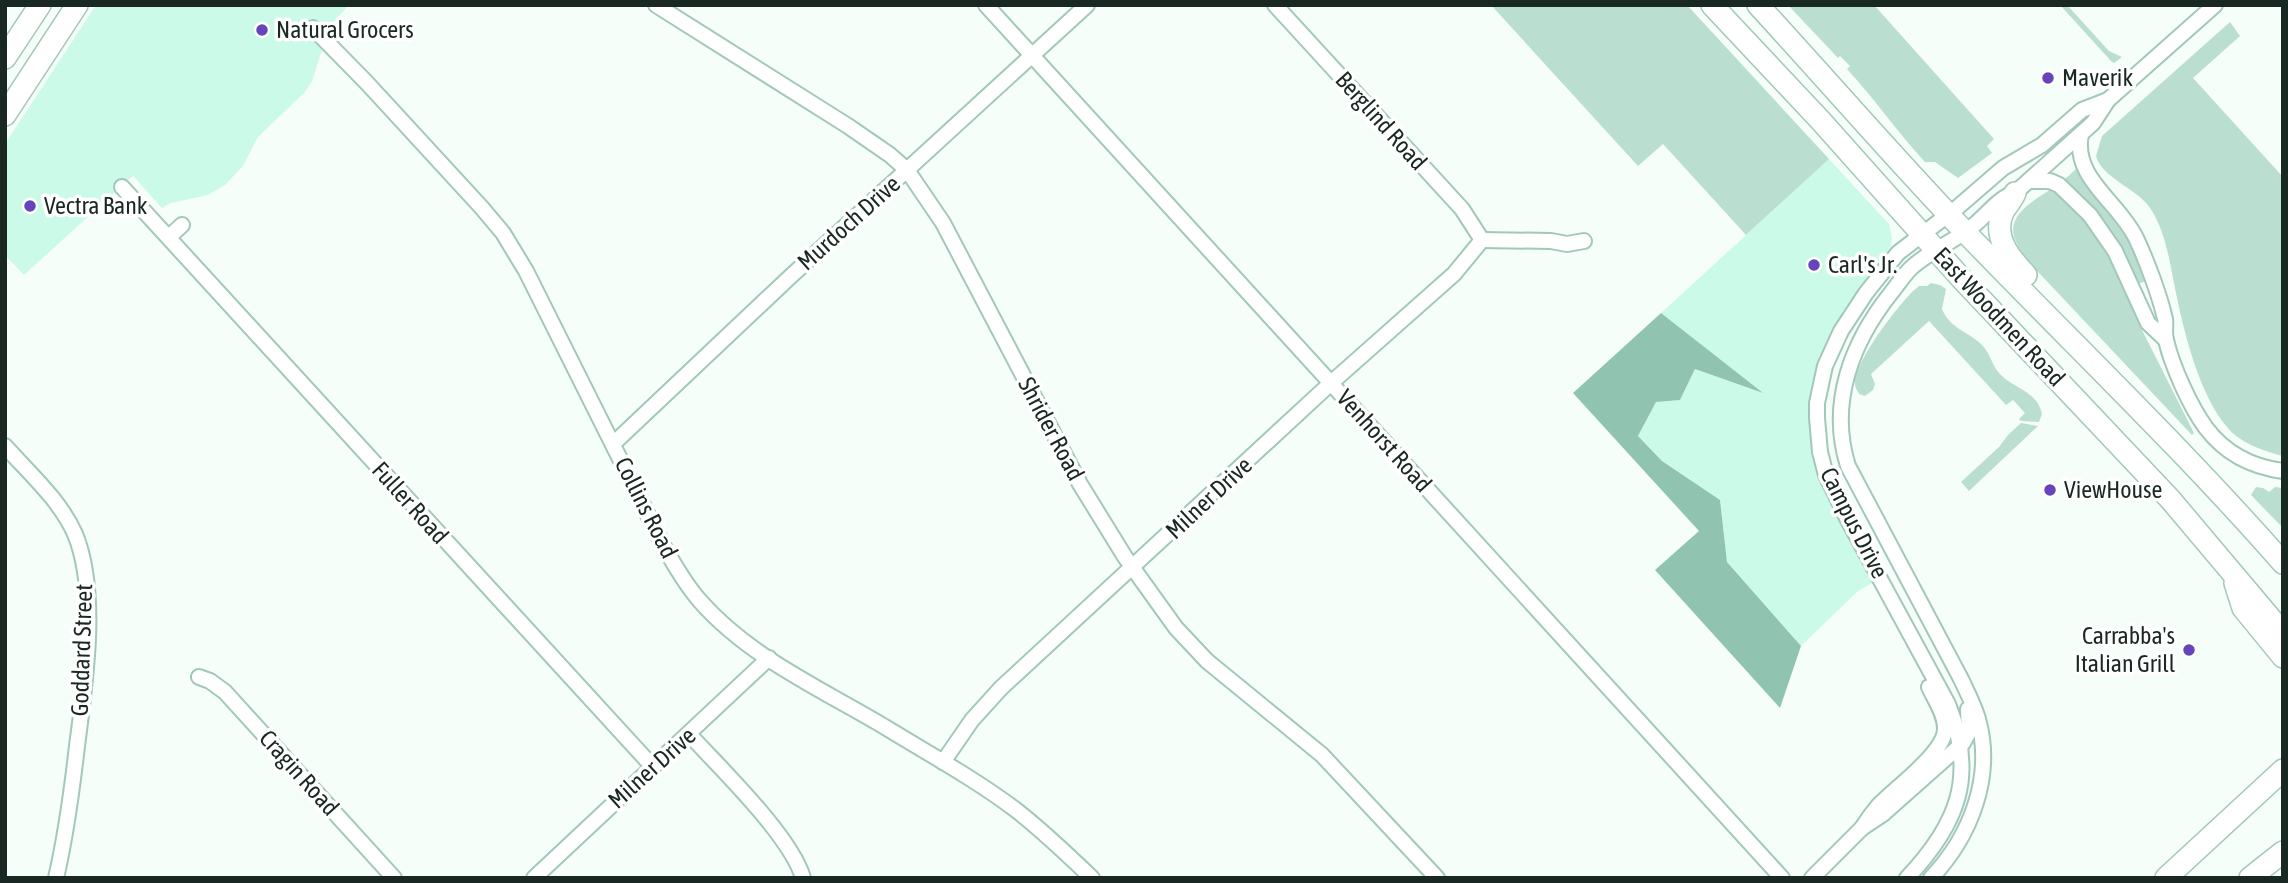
<svg xmlns="http://www.w3.org/2000/svg" width="2288" height="883" viewBox="0 0 2288 883" font-family="'Asap Condensed',sans-serif">
<rect width="100%" height="100%" fill="#f6fefa"/>
<g fill="#cbfbe8">
<path d="M96,5H349L330,26L312,81L305,92L258,137L243,166L225,185L208,195L171,203L162,208L133,176L24,275L5,255V144Z"/>
<path d="M1829,159L1889,224L1892,238L1890,249L1826,343L1810,396L1812,449L1819,477L1874,582L1858,591L1801,646L1727,562L1720,500L1662,461L1638,436L1656,402L1680,400L1695,369L1760,392L1661,313Z"/>
</g>
<g fill="#badfd0">
<path d="M1491,5H1687L1829,159L1746,235L1663,144L1638,166Z"/>
<path d="M1788,5H1874L1994,139L1987,146L1992,153L1958,178L1935,162H1925C1897,132 1875,99 1847,69L1850,66L1840,56L1838,58Z"/>
<path d="M2060,5H2067L2109,51L2122,57L2114,63L2111,61Z"/>
<path d="M2230,22L2240,36L2193,78L2283,177V456C2263,451 2240,443 2227,427C2200,396 2184,333 2176,293C2170,265 2167,236 2152,211C2140,189 2102,179 2096,156L2102,136Z"/>
<path d="M2077,168C2085,185 2101,197 2112,211C2128,233 2137,257 2146,281L2138,284C2120,246 2099,205 2064,180Z"/>
<path d="M2051,189L2057,191L2088,222L2110,256L2142,324L2140,326L2194,433L2192,435L2025,258C2023,252 2019,249 2017,244C2002,216 2034,201 2051,189Z"/>
<path d="M1931,283L1940,285L1946,289L1942,309C1950,329 1968,331 1982,345C1990,353 1992,365 1999,373C2013,389 2037,390 2042,414L2039,422L2021,421L2019,419L2025,413L2013,400L2006,405L1929,321L1871,374L1875,384L1873,390L1865,396L1859,394C1858,391 1855,388 1855,384C1854,362 1897,307 1913,291L1919,286H1927Z"/>
<path d="M2021,423L2038,426L1969,491L1961,482L1999,447L2008,435Z"/>
<path d="M2256,487L2263,488L2269,492L2275,487L2283,488V528L2251,495Z"/>
</g>
<path fill="#90c4b0" d="M1661,313L1763,393L1695,369L1680,400L1656,402L1638,436L1662,461L1720,500L1727,562L1801,646L1780,708L1655,570L1699,531L1573,393Z"/>
<g fill="none" stroke-linecap="round" stroke-linejoin="round">
<g stroke="#a2c8b9" stroke-width="18">
<g id="minor">
<path d="M656,5L848,126L890,155L907,170L943,223L1080,484L1125,557L1176,628L1207,661L1322,755L1437,878"/>
<path d="M986,5L1782,878"/>
<path d="M1275,5L1462,209L1482,240"/>
<path d="M313,28L367,83L482,208L503,233L526,271L662,543C673,563 685,584 700,601C749,657 823,690 885,727C929,754 975,779 1016,810C1043,831 1067,854 1092,878"/>
<path d="M2081,134C2072,178 2118,201 2136,238C2146,259 2160,296 2165,319C2166,326 2164,333 2166,340C2172,366 2190,406 2206,428C2225,453 2252,467 2283,471"/>
<path d="M2029,181H2050L2059,185L2090,215L2115,251L2148,323L2166,340"/>
<path d="M122,187L653,767"/>
<path d="M169,237L182,225"/>
<path d="M1482,240L1551,241L1567,244L1584,241"/>
<path d="M613,444L791,276L1087,5"/>
<path d="M5,446C29,473 60,500 75,534C99,592 85,684 77,746C72,790 66,835 56,878"/>
<path d="M199,677L210,681L225,692L394,878"/>
<path d="M689,734C720,768 791,836 803,878"/>
<path d="M943,762L972,720L1001,688L1331,383L1454,274L1482,240"/>
<path d="M1862,828C1867,820 1872,813 1878,806C1895,788 1946,752 1945,728C1945,714 1935,700 1929,687"/>
<path d="M534,878L769,658"/>
<path d="M1812,878L1862,828L1883,814L1963,743L1969,732L1968,709"/>
<path d="M1907,878C1958,824 1977,776 1948,704L1848,520L1826,475L1820,452L1817,418V403L1825,366L1841,331L1866,293L1898,253L1958,207L2003,168L2042,145L2082,110L2108,100"/>
<path d="M1931,878C1971,836 1994,776 1978,719C1974,705 1967,692 1961,679L1848,466C1828,403 1852,342 1891,293C1898,284 1904,275 1911,268C1928,252 1951,243 1969,229C1984,219 1997,198 2015,193L2093,123L2108,100L2215,5"/>
</g>
</g>
<g stroke="#a2c8b9" stroke-width="24">
<g id="highway">
<path d="M1712,5L1821,121L1961,278L2170,499L2283,633"/>
<path d="M1758,5C1828,81 1895,159 1966,233C2072,343 2182,448 2283,563"/>
<path d="M5,58L40,5"/>
<path d="M5,115L77,5"/>
<path d="M2015,193C2012,200 2007,205 2003,212C1992,237 2010,258 2026,275"/>
<path d="M2235,583L2243,608L2283,657"/>
<path d="M2166,878L2283,770"/>
<path d="M2250,878L2283,852"/>
</g>
</g>
<use href="#minor" stroke="#fff" stroke-width="14"/>
<use href="#highway" stroke="#fff" stroke-width="21"/>
</g>
<g fill="#6544bc" stroke="#fff" stroke-width="2.5">
<circle cx="262" cy="30" r="7"/>
<circle cx="2048" cy="78" r="7"/>
<circle cx="30" cy="206" r="7"/>
<circle cx="1814" cy="265" r="7"/>
<circle cx="2050" cy="490" r="7"/>
<circle cx="2189" cy="650" r="7"/>
</g>
<g text-anchor="middle" stroke-width="7" stroke-linejoin="round" paint-order="stroke">
<g font-size="24" fill="#192822" stroke="#fff" text-anchor="start">
<text x="276" y="38">Natural Grocers</text>
<text x="2062" y="86">Maverik</text>
<text x="44" y="214">Vectra Bank</text>
<text x="1828" y="273">Carl's Jr.</text>
<text x="2064" y="498">ViewHouse</text>
<text x="2175" y="644" text-anchor="end">Carrabba's<tspan x="2175" dy="28">Italian Grill</tspan></text>
</g>
<g font-size="24" fill="#192822" stroke="#fff">
<text transform="translate(1381 121) rotate(48)" y="8">Berglind Road</text>
<text transform="translate(849 223) rotate(-42)" y="8">Murdoch Drive</text>
<text transform="translate(1999 317) rotate(47)" y="8">East Woodmen Road</text>
<text transform="translate(1051 429) rotate(62)" y="8">Shrider Road</text>
<text transform="translate(1384 441) rotate(48)" y="8">Venhorst Road</text>
<text transform="translate(1209 498) rotate(-43)" y="8">Milner Drive</text>
<text transform="translate(410 503) rotate(48)" y="8">Fuller Road</text>
<text transform="translate(646 508) rotate(63)" y="8">Collins Road</text>
<text transform="translate(1854 523) rotate(63)" y="8">Campus Drive</text>
<text transform="translate(82 650) rotate(-88)" y="8">Goddard Street</text>
<text transform="translate(652 768) rotate(-42)" y="8">Milner Drive</text>
<text transform="translate(299 773) rotate(48)" y="8">Cragin Road</text>
</g>
</g>
<rect width="2288" height="883" fill="none" stroke="#192822" stroke-width="14"/>
</svg>
